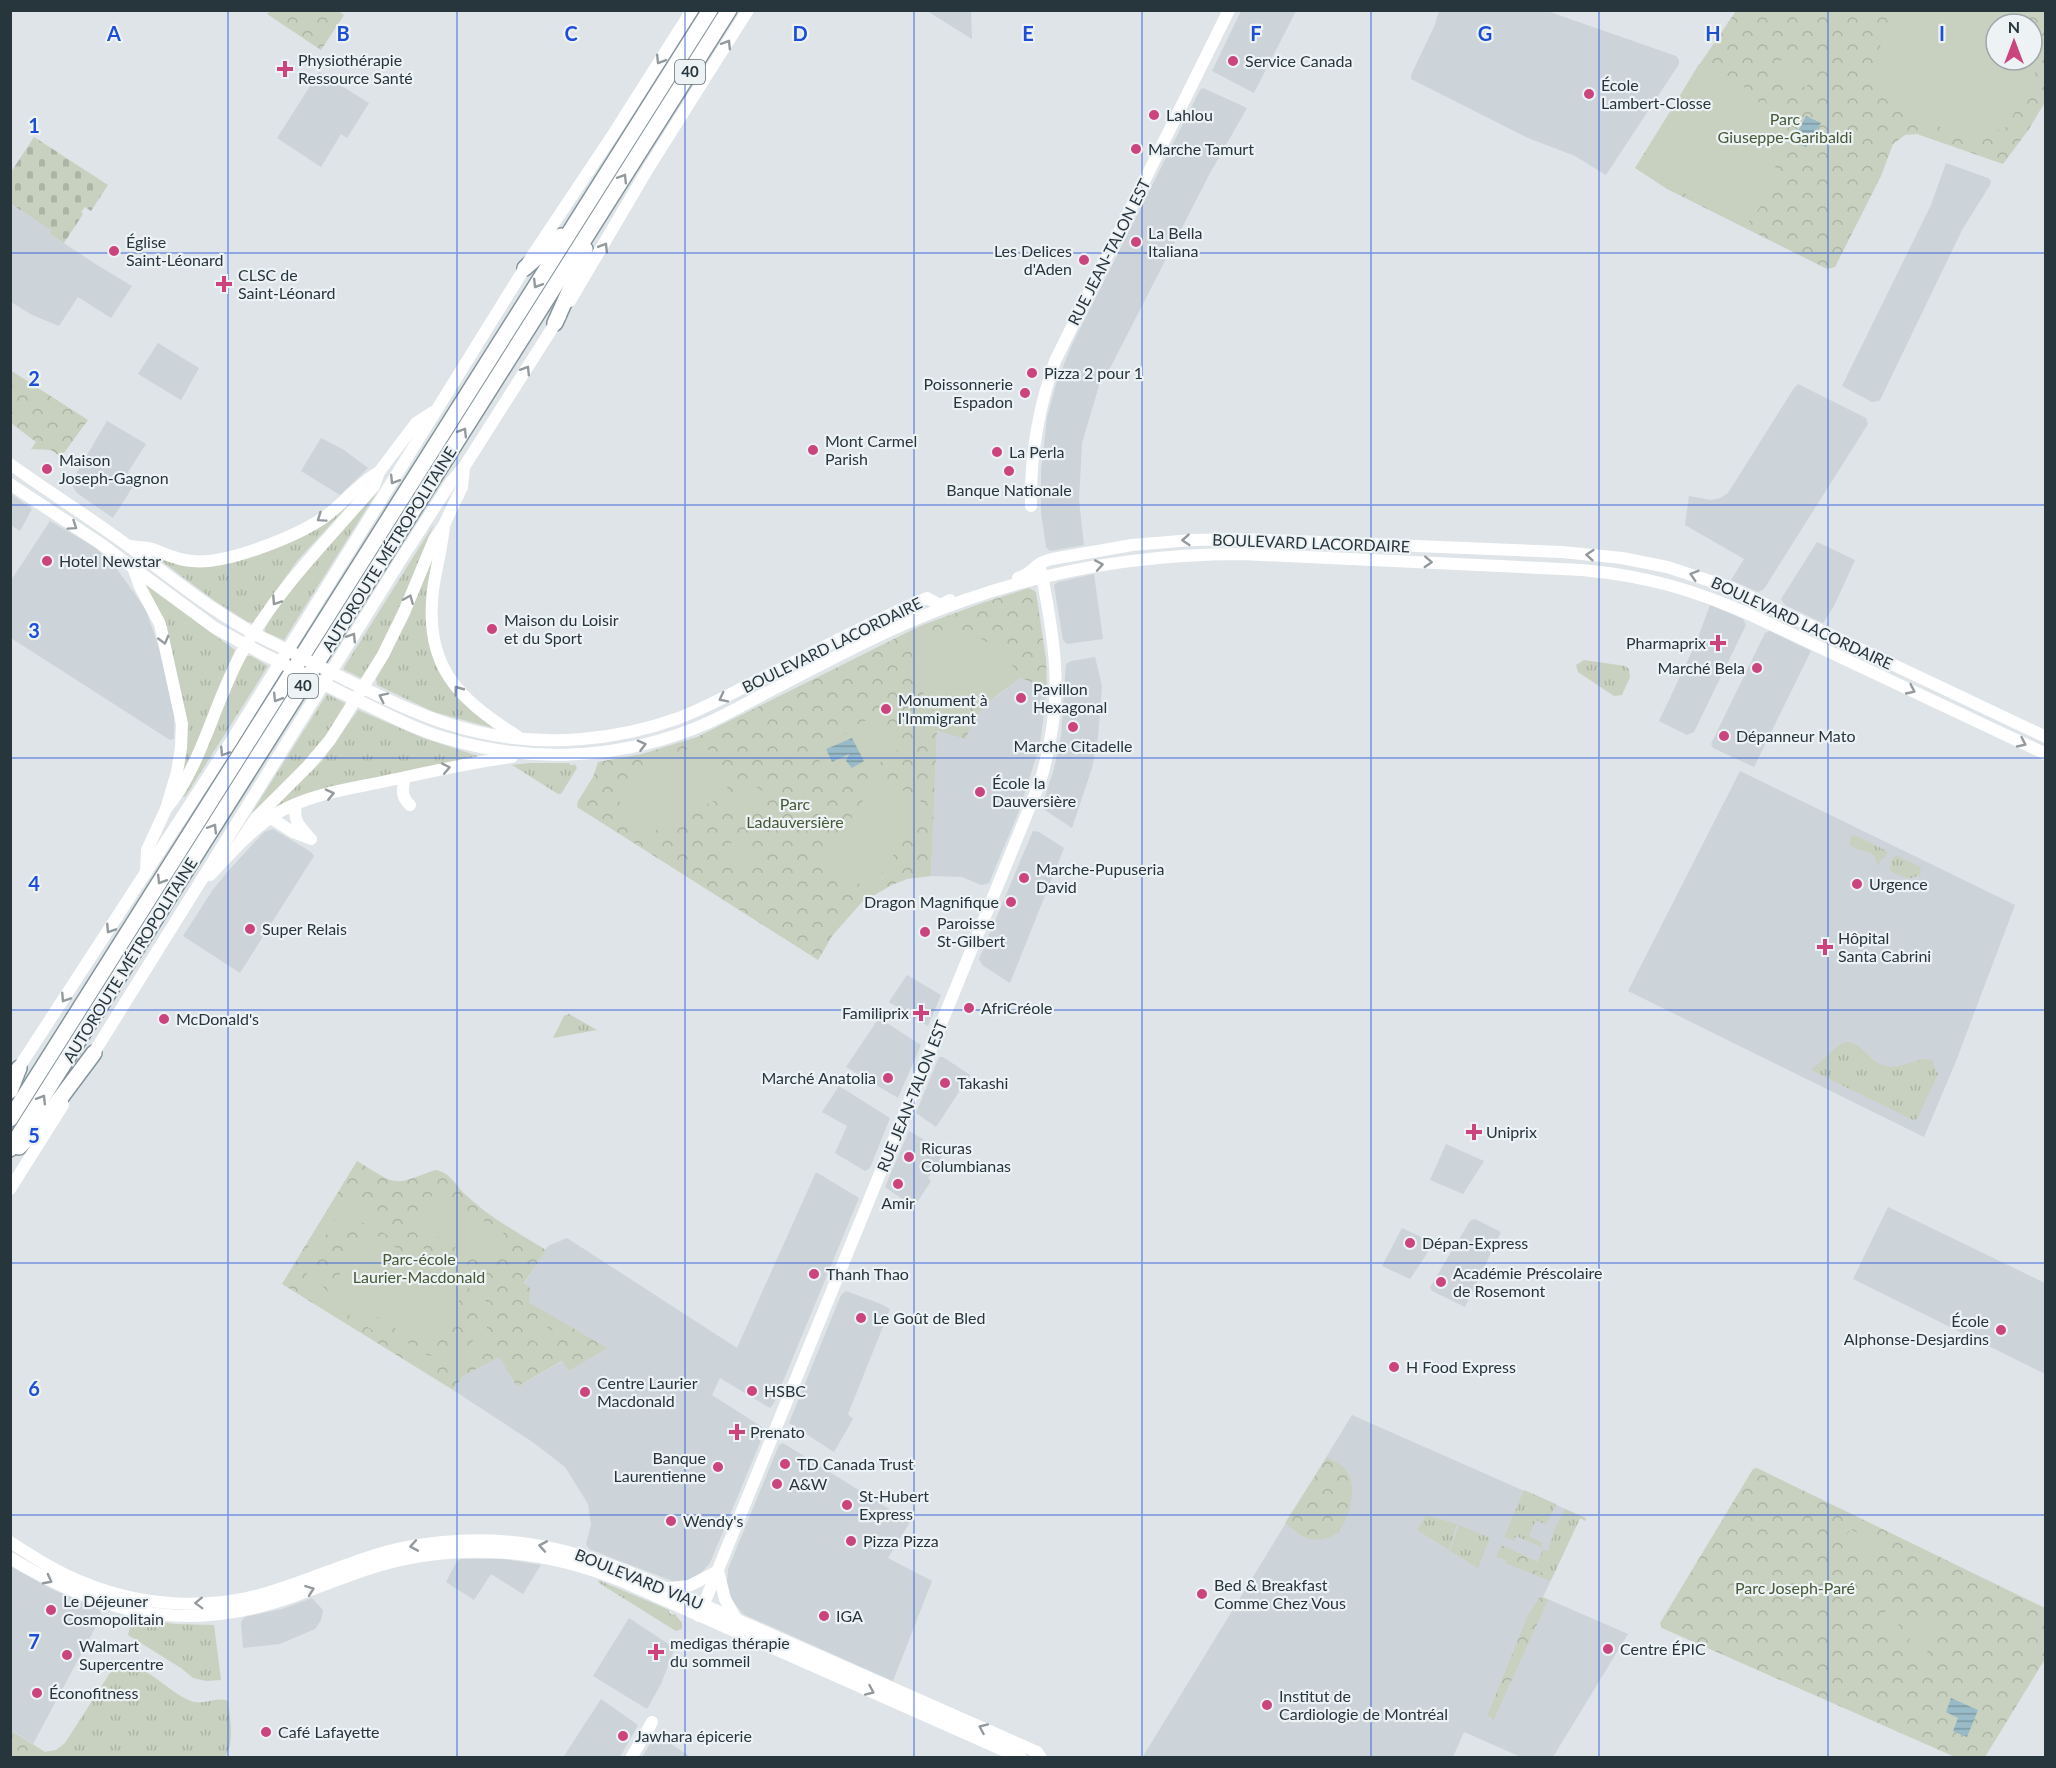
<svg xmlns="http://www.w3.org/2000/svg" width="2056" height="1768" viewBox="0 0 2056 1768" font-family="Lato,sans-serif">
<defs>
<pattern id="grass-tufts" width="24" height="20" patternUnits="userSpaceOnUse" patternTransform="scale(1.5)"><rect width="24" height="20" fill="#c8d1bf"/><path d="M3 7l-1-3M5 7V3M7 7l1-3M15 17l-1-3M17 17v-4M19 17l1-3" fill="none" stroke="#acb4a5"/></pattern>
<pattern id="forest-crowns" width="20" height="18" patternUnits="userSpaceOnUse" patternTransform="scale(1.5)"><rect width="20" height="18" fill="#c8d1bf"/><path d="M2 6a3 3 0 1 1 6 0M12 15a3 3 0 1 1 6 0" fill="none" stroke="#acb4a5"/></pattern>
<pattern id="cemetery-stones" width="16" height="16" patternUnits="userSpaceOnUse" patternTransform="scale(1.5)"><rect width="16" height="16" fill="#c8d1bf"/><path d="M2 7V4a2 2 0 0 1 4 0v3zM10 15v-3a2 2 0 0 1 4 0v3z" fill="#acb4a5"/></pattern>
<pattern id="water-rules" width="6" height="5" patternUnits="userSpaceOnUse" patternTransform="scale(1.5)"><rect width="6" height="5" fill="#99bbc7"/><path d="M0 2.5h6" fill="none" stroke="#7d99a3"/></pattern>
</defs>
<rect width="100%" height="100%" fill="#dee4e7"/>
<g fill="#ccd4d9">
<path d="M927,11H971L972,39Z"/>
<path d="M1241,11H1296L1254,93L1212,71Z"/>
<path d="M1439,11H1547L1676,56L1679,60V64L1606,175L1575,156L1528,138L1411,79V75L1434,27Z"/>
<path d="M319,72L369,103L347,138L341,134L321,167L277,138Z"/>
<path d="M1203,88L1247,108L1210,173L1104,380L1101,379L1082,443L1079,500L1084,545L1050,551L1046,547L1041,512V471L1047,418L1057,381L1072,345L1200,90Z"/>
<path d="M1946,163L1988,178L1991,181L1990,185L1962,230L1881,398L1879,401L1872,402L1842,386L1931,205Z"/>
<path d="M10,204L52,230L50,234L97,265L132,286L111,318L78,297L59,326L32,315L11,302Z"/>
<path d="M158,343L199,368L181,400L138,374Z"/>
<path d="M1798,384L1866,418L1868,424L1764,589L1758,592L1731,580L1744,559L1685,525L1689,496L1711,500L1720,498L1728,493L1794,388Z"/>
<path d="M107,421L146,444L128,472L134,485L113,518L77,493L73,487V479Z"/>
<path d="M321,438L344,450L368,468L340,495L301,471Z"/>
<path d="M10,493L32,509L20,531L11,525Z"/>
<path d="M50,521L93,546L114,565L145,608L161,653L174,712V739L170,740L11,638L10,582Z"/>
<path d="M1817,542L1855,560L1834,606L1823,623L1785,605L1781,599Z"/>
<path d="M1094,574L1103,639L1067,644L1063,640L1054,585L1058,582Z"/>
<path d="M1710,605L1743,619L1746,625L1694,732L1687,735L1659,721L1696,643Z"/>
<path d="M1770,631L1811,651L1754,767L1713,748L1711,744L1765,633Z"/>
<path d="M1095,657L1102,686L1098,737L1092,768L1072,828L1045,810L1042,805L1054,769L1061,736L1066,664L1071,661Z"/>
<path d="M1020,678L1047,688L1040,745L1019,811L989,883L981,885L962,877L931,876L937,731L966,738L970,724L981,708Z"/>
<path d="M1740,771L2015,905L1956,1061L1924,1137L1628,991Z"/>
<path d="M273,829L311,852L314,856L240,973L183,936L212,891L228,871L264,832Z"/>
<path d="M1033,831L1039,832L1064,848L1010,983L982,965L979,959Z"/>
<path d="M907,975L941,995L928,1026L889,1002Z"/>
<path d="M879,1018L921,1045L898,1098L846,1067Z"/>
<path d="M939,1057H943L970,1075L936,1127L916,1113Z"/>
<path d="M839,1086L890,1118L870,1168L865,1171L835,1153L847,1126L822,1112Z"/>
<path d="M909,1131L945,1152L928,1178L931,1181L914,1207L885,1187Z"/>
<path d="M1446,1144L1484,1161L1463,1194L1430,1180Z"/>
<path d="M816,1172L859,1198L774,1403L770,1408L720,1378L712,1395L762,1427L764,1433L710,1563L699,1575L687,1581L675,1582L589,1549L586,1544L591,1525L588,1504L565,1467L534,1443L453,1390L463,1376L499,1356L517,1387L563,1361L569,1371L606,1348L529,1302L524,1284L548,1246L567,1238L737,1348Z"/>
<path d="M1888,1207L2045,1283V1374L1853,1279Z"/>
<path d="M1475,1219L1501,1232L1465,1307L1432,1291L1430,1287L1470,1221Z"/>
<path d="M1402,1228L1434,1243L1410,1279L1382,1266Z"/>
<path d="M846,1291L881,1304L890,1309L848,1414L853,1419L834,1452L789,1423L841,1295Z"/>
<path d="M1352,1415L1581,1516L1543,1597L1628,1634L1553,1757H1521L1464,1732L1453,1757L1142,1758Z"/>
<path d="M783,1443L910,1522L888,1558L932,1581L893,1681L743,1614L731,1599L727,1583L728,1569L779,1445Z"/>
<path d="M460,1559H503L541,1565L523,1594L491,1574L474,1600L446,1582L457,1561Z"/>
<path d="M10,1566L51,1589L99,1609L102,1615L33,1744L11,1730Z"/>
<path d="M312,1598L323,1610L321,1620L315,1629L280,1644L243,1648L241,1622L245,1617L282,1609Z"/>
<path d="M629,1618L670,1645L674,1650L661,1684L647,1709L593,1676Z"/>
<path d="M601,1699L638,1725L620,1757H567L564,1756Z"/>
<path d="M657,1737H660L691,1757H642L653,1739Z"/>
</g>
<g fill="url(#grass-tufts)">
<path d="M376,491L377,492L284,640L265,632V628L284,597Z"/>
<path d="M353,500L297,561L253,623L248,622L215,601L160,560V559L216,565Z"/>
<path d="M434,524L386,639L363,677L361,678L343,669Z"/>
<path d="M433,557L427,606L459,699L493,728L434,712L377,685L376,679L408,619Z"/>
<path d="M146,585L235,650L196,746L182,777L185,749Z"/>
<path d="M246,656H251L268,666L185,797H183C209,752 223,702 246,656Z"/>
<path d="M1584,660L1625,666L1629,669L1630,677L1622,695L1614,696L1578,672L1576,665Z"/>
<path d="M327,694L346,704L326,738L289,778L251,814Z"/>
<path d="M358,710L423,738L481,757L268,813L322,761Z"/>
<path d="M529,763H569L570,765H574V763L577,768L561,794H558L512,765Z"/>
<path d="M1854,835L1887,851L1886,857L1880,861L1878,867C1874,845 1863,856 1850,845V839Z"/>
<path d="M1896,855L1921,867L1920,875L1908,879L1890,871L1891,860Z"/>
<path d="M569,1014L597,1030L553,1038L564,1016Z"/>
<path d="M1846,1042C1863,1042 1869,1063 1886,1066C1904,1070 1918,1055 1932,1060L1938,1074L1917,1119L1913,1120L1811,1070L1839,1045Z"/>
<path d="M1524,1490L1556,1504L1546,1525L1536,1520L1529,1536L1543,1543L1540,1549L1539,1546L1516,1536L1514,1541L1504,1537Z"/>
<path d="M1565,1509L1586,1518L1585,1521L1580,1518L1553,1576L1534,1570L1543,1550L1548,1551L1555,1528Z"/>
<path d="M1426,1515L1457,1524L1449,1550L1417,1530Z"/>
<path d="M1459,1525L1490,1538L1478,1568L1450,1551Z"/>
<path d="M598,1580L669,1610V1613L673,1615L675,1614L682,1623V1629L676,1631L671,1628L599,1583Z"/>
<path d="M132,1619L176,1624L214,1625L221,1680L206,1681L193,1678L181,1668L128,1635Z"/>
<path d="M117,1662C145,1662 166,1691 191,1701C202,1706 216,1696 228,1701C230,1720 235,1741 225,1757L53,1758L44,1752L56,1750L65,1743Z"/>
</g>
<g fill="url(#forest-crowns)" fill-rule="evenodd">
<path d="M337,10L344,15L321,50L267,14L270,11Z"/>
<path d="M1736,11H2045V102L2029,129L2003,164L1917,134L1905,135L1893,144L1881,176L1835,267L1827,269L1667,189L1635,168L1699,65ZM1996,24H2032V60H1996Z"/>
<path d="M10,370L88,420L61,457L51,450L31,449L36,442L11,423Z"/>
<path d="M1029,588L1036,592L1046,659L1047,688L1020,678C995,698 976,706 966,739L937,731L931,876L907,879L892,885L862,902L832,936L818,960L577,807L578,801L593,777L598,762L642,754L697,737L920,626L982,603Z"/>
<path d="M357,1161C397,1185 391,1187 435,1170C451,1172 456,1187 467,1196C490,1218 519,1233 546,1250L524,1283L530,1288L529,1302L607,1348L569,1371L562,1361L517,1387L499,1357L463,1376L453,1390L282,1284Z"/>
<path d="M1327,1457C1333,1461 1342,1464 1346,1470C1358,1484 1350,1518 1339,1531C1332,1539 1318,1541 1309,1539C1300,1536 1293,1529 1285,1523Z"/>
<path d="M1757,1468L2045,1608V1659L1985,1757H1955L1662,1628L1660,1623L1753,1469Z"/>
<path d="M1501,1545L1538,1562L1534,1570L1553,1576L1550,1581L1505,1563L1506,1560L1496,1557Z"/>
<path d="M1543,1597L1548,1600L1494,1719L1487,1716L1528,1615L1539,1598Z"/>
<path d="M10,1730L53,1757H11Z"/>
</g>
<path fill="url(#cemetery-stones)" d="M34,137L108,185L91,211L85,207L81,212L83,214L64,243L50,234L51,230L11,204V172Z"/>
<g fill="#c8d1bf" fill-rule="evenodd">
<path d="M1903,10H2021L2031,24H1996V60H2032V25L2045,49V54L2007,127L1966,140L1883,98C1870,66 1878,35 1903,10Z"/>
<path d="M1784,55L1815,71L1806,88L1775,72Z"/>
<path d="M1699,64C1713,69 1728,74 1740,84C1773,107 1785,155 1769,192C1763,205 1754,215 1745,226L1637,168Z"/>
<path d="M1778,90L1788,119L1774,124L1764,94Z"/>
<path d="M948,630C981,633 997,646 1017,671L1015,676C993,691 964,720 937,715C919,694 915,668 909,641L936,631Z"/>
<path d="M873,717L900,735L896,754L844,781L835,771L826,775L814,749L855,729L854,726Z"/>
<path d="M704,741L730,793L638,839L612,786Z"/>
<path d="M879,775L926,805L870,891L824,861Z"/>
<path d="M750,783L767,794L750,820L734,809Z"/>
<path d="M735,837L763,853L753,869L725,852Z"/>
<path d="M435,1191L504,1233L484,1265L415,1223Z"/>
<path d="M345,1199L501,1297L496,1304L485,1298C499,1340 464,1378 422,1362L327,1301C287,1271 306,1225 350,1214L340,1207ZM347,1222H360L371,1225L465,1284C500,1315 473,1367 427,1355L330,1294C300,1267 312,1235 347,1222Z"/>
<path d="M368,1230L465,1291L428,1349L331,1288Z"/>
<path d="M539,1322L562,1337L552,1352L529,1338Z"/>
<path d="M1850,1529L1879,1543L1874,1554L1845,1540Z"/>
<path d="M1888,1605L1904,1612L1893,1638L1877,1631Z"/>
<path d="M1920,1615L1940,1623L1925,1657L1906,1648Z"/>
</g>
<g fill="url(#water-rules)">
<path d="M1806,116L1821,123L1806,147L1793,141Z"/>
<path d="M852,738L864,761L852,768L846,761L849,754L832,762L826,749Z"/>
<path d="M1951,1698L1978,1710L1967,1737L1953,1731L1958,1718L1946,1712Z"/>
</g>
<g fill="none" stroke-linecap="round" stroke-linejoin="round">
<g stroke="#85959d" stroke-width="18">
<g id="highway">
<path d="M525,268L561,236"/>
<path d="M555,323L577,274L585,249"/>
<path d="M10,1091L19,1068"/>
<path d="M10,1119L710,10"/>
<path d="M19,1147L41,1124L94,1053"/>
<path d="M10,1149L729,10"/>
</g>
</g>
<g stroke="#fff" stroke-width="12">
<path d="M570,301L649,167L748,10"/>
<path d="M10,464C49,492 89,517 127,545C174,579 218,617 271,642"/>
<path d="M10,484L101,544L215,628L263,654"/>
<path d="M1031,506C1030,455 1038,409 1055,361L1229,10"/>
<path d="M444,526C442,548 436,568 433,590C424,666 457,698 517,736"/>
<path d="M129,546C137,547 145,547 152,549C166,554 177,560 192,561C226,565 298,536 326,516C345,502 359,483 379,472"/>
<path d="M133,567L140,587L160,624L182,724L181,748L177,772L166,809L147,850L146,872"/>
<path d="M1018,578C1035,573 1033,563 1052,559L1132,545L1192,540L1243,539L1562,552L1622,558L1667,567L1729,587L2046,737"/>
<path d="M347,680C390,701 432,722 478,732C544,747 615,741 679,718C705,708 731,694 756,681C813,653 869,622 927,598L940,605L950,600"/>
<path d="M340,692C375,708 408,727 445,738C527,763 613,760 693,729C717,720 739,707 762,695C813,669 863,641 916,619C1020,575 1129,554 1242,554L1582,570C1646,576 1692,589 1751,615L2046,754"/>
<path d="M405,778C402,789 401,797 410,805"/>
<path d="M296,804C293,819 298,825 308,836"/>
<path d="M166,809C203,763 213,705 241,654C278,588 326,542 374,486L379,472L416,423L433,412"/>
<path d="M271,818L293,832L311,839"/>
<path d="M238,845L256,818L308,766L330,740L383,655L405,610L434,540L444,525L462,487L464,467"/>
<path d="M210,875C232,852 253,827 281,811C311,794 349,789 382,782C425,773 468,763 512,757"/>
<path d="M90,1059L400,561L451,482L464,467L560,316"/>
<path d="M14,1075L230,743L534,253L614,133L692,10"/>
<path d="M10,1189L63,1105"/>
<path d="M10,1542C34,1557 56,1572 82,1582C142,1607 211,1611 273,1591C319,1577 361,1556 407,1547C493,1531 563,1544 643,1578L1037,1752L1041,1758"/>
<path d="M10,1558C96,1610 176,1633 276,1602C319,1589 360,1568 405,1559C480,1544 554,1553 624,1582L1021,1758"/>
<path d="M718,1571L725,1599L736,1619"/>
<path d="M670,1588L689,1586L718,1571"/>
<path d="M699,1616L1040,782C1064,703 1057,650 1041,571"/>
<path d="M631,1758L652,1722"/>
</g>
<use href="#highway" stroke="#fff" stroke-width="15"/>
<g stroke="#fff" stroke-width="12">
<path d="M271,642L347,680"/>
<path d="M263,654L340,692"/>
</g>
</g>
<defs><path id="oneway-chevron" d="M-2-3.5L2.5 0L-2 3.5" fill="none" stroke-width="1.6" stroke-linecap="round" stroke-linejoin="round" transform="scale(1.5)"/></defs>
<g stroke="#939a9e">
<use href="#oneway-chevron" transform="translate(727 44) rotate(-58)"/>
<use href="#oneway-chevron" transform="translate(660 60) rotate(122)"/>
<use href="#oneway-chevron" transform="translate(623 178) rotate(-58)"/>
<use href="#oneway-chevron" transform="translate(604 247) rotate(-59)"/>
<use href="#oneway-chevron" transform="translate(537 284) rotate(122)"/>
<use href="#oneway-chevron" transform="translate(526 370) rotate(-58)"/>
<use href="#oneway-chevron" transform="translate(463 432) rotate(-58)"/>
<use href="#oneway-chevron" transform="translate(394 480) rotate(122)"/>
<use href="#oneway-chevron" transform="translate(321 518) rotate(146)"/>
<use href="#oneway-chevron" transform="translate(73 526) rotate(34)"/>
<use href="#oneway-chevron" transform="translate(1186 540) rotate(176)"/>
<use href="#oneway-chevron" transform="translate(1590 555) rotate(-175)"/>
<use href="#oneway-chevron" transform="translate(1428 562) rotate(3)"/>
<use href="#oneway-chevron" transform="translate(1099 565) rotate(-10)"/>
<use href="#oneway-chevron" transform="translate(1694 575) rotate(-163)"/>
<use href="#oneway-chevron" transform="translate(409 599) rotate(-68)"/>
<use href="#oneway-chevron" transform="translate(276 601) rotate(124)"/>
<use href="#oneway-chevron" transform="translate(352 637) rotate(-58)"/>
<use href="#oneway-chevron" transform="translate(164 640) rotate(75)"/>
<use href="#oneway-chevron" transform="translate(458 690) rotate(-127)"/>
<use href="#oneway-chevron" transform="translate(1911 690) rotate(25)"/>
<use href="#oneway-chevron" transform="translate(383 697) rotate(-154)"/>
<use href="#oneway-chevron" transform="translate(277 698) rotate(122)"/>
<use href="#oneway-chevron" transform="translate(723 698) rotate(153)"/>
<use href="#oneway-chevron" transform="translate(2022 743) rotate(25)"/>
<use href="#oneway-chevron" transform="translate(642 745) rotate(-14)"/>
<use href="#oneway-chevron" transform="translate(224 752) rotate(123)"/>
<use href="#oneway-chevron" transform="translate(446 768) rotate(-12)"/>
<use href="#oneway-chevron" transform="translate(330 794) rotate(-13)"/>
<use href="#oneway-chevron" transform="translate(213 828) rotate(-58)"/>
<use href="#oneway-chevron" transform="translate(161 880) rotate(122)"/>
<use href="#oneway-chevron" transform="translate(110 929) rotate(123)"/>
<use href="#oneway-chevron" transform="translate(65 998) rotate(123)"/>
<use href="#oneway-chevron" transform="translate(42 1099) rotate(-58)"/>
<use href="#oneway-chevron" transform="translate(414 1546) rotate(170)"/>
<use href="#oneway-chevron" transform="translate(543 1546) rotate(-170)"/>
<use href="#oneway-chevron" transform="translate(48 1580) rotate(28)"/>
<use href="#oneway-chevron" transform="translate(310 1590) rotate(-20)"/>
<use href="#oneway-chevron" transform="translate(199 1603) rotate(178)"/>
<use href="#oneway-chevron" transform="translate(870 1691) rotate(24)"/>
<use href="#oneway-chevron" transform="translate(983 1728) rotate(-156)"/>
</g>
<path fill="none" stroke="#1d4ed8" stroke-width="1.5" stroke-opacity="0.55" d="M228,10V1758M457,10V1758M685,10V1758M914,10V1758M1142,10V1758M1371,10V1758M1599,10V1758M1828,10V1758M10,253H2046M10,505H2046M10,758H2046M10,1010H2046M10,1263H2046M10,1515H2046"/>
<g fill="#cb447d" stroke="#edf2f5" stroke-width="2">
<circle cx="1233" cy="61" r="6"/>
<path d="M282 60h6v6h6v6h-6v6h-6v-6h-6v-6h6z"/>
<circle cx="1589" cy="94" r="6"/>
<circle cx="1154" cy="115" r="6"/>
<circle cx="1136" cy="149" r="6"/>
<circle cx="1136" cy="242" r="6"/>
<circle cx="114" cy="251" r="6"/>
<circle cx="1084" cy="260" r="6"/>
<path d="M221 275h6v6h6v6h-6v6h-6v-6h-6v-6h6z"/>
<circle cx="1032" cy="373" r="6"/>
<circle cx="1025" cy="393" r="6"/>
<circle cx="813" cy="450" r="6"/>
<circle cx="997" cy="452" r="6"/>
<circle cx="47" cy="469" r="6"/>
<circle cx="1009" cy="471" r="6"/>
<circle cx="47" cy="561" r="6"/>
<circle cx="492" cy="629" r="6"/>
<path d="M1715 634h6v6h6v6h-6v6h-6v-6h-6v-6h6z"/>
<circle cx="1757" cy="668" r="6"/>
<circle cx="1021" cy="698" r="6"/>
<circle cx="886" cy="709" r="6"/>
<circle cx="1073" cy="727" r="6"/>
<circle cx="1724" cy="736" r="6"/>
<circle cx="980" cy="792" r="6"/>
<circle cx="1024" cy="878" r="6"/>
<circle cx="1857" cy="884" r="6"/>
<circle cx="1011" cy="902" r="6"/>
<circle cx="250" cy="929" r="6"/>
<circle cx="925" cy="932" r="6"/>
<path d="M1822 938h6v6h6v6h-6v6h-6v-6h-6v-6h6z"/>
<circle cx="969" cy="1008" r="6"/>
<path d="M918 1004h6v6h6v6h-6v6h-6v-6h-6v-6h6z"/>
<circle cx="164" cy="1019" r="6"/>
<circle cx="888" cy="1078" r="6"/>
<circle cx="945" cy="1083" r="6"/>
<path d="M1471 1123h6v6h6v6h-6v6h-6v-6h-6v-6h6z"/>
<circle cx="909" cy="1157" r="6"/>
<circle cx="898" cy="1184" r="6"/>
<circle cx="1410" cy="1243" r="6"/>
<circle cx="814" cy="1274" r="6"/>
<circle cx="1441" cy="1282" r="6"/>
<circle cx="861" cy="1318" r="6"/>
<circle cx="2001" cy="1330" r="6"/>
<circle cx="1394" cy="1367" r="6"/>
<circle cx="752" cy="1391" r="6"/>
<circle cx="585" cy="1392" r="6"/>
<path d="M734 1423h6v6h6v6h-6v6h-6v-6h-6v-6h6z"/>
<circle cx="785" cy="1464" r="6"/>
<circle cx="718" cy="1467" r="6"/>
<circle cx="777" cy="1484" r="6"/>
<circle cx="847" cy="1505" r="6"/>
<circle cx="671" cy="1521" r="6"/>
<circle cx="851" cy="1541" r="6"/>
<circle cx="1202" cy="1594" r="6"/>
<circle cx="51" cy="1610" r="6"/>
<circle cx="824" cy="1616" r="6"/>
<circle cx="1608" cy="1649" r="6"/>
<path d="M653 1643h6v6h6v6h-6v6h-6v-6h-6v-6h6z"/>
<circle cx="67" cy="1655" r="6"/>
<circle cx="37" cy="1693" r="6"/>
<circle cx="1267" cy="1705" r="6"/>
<circle cx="266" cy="1732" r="6"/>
<circle cx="623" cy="1736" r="6"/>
</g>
<g text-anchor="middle" stroke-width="4.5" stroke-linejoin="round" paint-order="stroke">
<g fill="#edf2f5" stroke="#626e74" stroke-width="1.5">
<rect x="675" y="60" width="30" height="24" rx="4.5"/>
<rect x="288" y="674" width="30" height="24" rx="4.5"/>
</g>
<g font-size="15" font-weight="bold" fill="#27353d">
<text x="690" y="77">40</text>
<text x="303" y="691">40</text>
</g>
<g font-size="16" fill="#27353d" stroke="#edf2f5" text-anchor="start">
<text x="298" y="66">Physiothérapie<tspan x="298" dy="18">Ressource Santé</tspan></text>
<text x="1245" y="67">Service Canada</text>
<text x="1601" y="91">École<tspan x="1601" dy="18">Lambert-Closse</tspan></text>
<text x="1166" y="121">Lahlou</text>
<text x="1148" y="155">Marche Tamurt</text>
<text x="1148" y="239">La Bella<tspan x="1148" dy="18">Italiana</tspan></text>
<text x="126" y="248">Église<tspan x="126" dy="18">Saint-Léonard</tspan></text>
<text x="1072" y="257" text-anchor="end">Les Delices<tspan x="1072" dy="18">d'Aden</tspan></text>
<text x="238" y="281">CLSC de<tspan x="238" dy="18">Saint-Léonard</tspan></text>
<text x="1044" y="379">Pizza 2 pour 1</text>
<text x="1013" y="390" text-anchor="end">Poissonnerie<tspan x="1013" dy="18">Espadon</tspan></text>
<text x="825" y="447">Mont Carmel<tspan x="825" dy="18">Parish</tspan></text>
<text x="1009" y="458">La Perla</text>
<text x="59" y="466">Maison<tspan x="59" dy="18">Joseph-Gagnon</tspan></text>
<text x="1009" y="496" text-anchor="middle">Banque Nationale</text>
<text x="59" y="567">Hotel Newstar</text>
<text x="504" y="626">Maison du Loisir<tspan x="504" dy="18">et du Sport</tspan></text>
<text x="1706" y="649" text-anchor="end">Pharmaprix</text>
<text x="1745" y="674" text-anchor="end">Marché Bela</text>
<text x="1033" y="695">Pavillon<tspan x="1033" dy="18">Hexagonal</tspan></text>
<text x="898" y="706">Monument à<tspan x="898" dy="18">l'Immigrant</tspan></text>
<text x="1736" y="742">Dépanneur Mato</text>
<text x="1073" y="752" text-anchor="middle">Marche Citadelle</text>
<text x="992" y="789">École la<tspan x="992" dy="18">Dauversière</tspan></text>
<text x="1036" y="875">Marche-Pupuseria<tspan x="1036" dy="18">David</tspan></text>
<text x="1869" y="890">Urgence</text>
<text x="999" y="908" text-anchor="end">Dragon Magnifique</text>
<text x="937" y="929">Paroisse<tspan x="937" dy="18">St-Gilbert</tspan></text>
<text x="262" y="935">Super Relais</text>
<text x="1838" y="944">Hôpital<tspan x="1838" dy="18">Santa Cabrini</tspan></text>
<text x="981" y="1014">AfriCréole</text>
<text x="909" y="1019" text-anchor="end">Familiprix</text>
<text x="176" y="1025">McDonald's</text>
<text x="876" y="1084" text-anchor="end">Marché Anatolia</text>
<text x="957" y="1089">Takashi</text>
<text x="1486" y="1138">Uniprix</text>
<text x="921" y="1154">Ricuras<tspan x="921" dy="18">Columbianas</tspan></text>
<text x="898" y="1209" text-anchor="middle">Amir</text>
<text x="1422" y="1249">Dépan-Express</text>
<text x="1453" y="1279">Académie Préscolaire<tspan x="1453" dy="18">de Rosemont</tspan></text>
<text x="826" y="1280">Thanh Thao</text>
<text x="873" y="1324">Le Goût de Bled</text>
<text x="1989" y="1327" text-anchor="end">École<tspan x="1989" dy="18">Alphonse-Desjardins</tspan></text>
<text x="1406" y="1373">H Food Express</text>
<text x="597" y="1389">Centre Laurier<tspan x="597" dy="18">Macdonald</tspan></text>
<text x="764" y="1397">HSBC</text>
<text x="750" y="1438">Prenato</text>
<text x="706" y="1464" text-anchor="end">Banque<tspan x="706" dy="18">Laurentienne</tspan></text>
<text x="797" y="1470">TD Canada Trust</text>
<text x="789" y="1490">A&amp;W</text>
<text x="859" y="1502">St-Hubert<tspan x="859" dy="18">Express</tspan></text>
<text x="683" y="1527">Wendy's</text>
<text x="863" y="1547">Pizza Pizza</text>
<text x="1214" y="1591">Bed &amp; Breakfast<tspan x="1214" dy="18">Comme Chez Vous</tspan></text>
<text x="63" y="1607">Le Déjeuner<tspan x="63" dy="18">Cosmopolitain</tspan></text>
<text x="836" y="1622">IGA</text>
<text x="670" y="1649">medigas thérapie<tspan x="670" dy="18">du sommeil</tspan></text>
<text x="79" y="1652">Walmart<tspan x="79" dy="18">Supercentre</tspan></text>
<text x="1620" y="1655">Centre ÉPIC</text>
<text x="49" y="1699">Éconofitness</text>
<text x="1279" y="1702">Institut de<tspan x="1279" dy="18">Cardiologie de Montréal</tspan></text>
<text x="278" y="1738">Café Lafayette</text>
<text x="635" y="1742">Jawhara épicerie</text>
</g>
<g font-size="16" fill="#455935" stroke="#edf2f5">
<text x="1785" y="125">Parc<tspan x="1785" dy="18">Giuseppe-Garibaldi</tspan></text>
<text x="795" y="810">Parc<tspan x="795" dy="18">Ladauversière</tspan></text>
<text x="419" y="1265">Parc-école<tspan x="419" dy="18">Laurier-Macdonald</tspan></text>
<text x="1795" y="1594">Parc Joseph-Paré</text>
</g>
<g font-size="16" fill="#27353d" stroke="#edf2f5">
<text transform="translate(1109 252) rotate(-63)" y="6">RUE JEAN-TALON EST</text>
<text transform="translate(1311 543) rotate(2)" y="6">BOULEVARD LACORDAIRE</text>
<text transform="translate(389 549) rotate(-58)" y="6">AUTOROUTE MÉTROPOLITAINE</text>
<text transform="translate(1802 623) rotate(25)" y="6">BOULEVARD LACORDAIRE</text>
<text transform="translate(832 645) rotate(-26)" y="6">BOULEVARD LACORDAIRE</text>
<text transform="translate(130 960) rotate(-58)" y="6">AUTOROUTE MÉTROPOLITAINE</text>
<text transform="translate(912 1096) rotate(-68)" y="6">RUE JEAN-TALON EST</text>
<text transform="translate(639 1579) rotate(22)" y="6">BOULEVARD VIAU</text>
</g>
</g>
<g font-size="20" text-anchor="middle" font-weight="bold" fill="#1d4ed8" stroke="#edf2f5" stroke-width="4.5" stroke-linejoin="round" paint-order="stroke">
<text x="114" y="41">A</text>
<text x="343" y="41">B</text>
<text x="571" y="41">C</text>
<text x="800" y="41">D</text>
<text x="1028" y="41">E</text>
<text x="1256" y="41">F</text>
<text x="1485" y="41">G</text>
<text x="1713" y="41">H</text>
<text x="1942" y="41">I</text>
<text x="34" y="133">1</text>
<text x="34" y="386">2</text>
<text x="34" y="638">3</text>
<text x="34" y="891">4</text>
<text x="34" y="1143">5</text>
<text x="34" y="1396">6</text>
<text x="34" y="1649">7</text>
</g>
<rect width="2056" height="1768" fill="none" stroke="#27353d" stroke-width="24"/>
<g transform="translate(2014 42)"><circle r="28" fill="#edf2f5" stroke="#9ea6ab" stroke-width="1.5"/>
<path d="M0-4.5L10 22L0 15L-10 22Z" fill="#cb447d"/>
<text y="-9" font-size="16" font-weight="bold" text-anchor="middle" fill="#27353d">N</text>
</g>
</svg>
